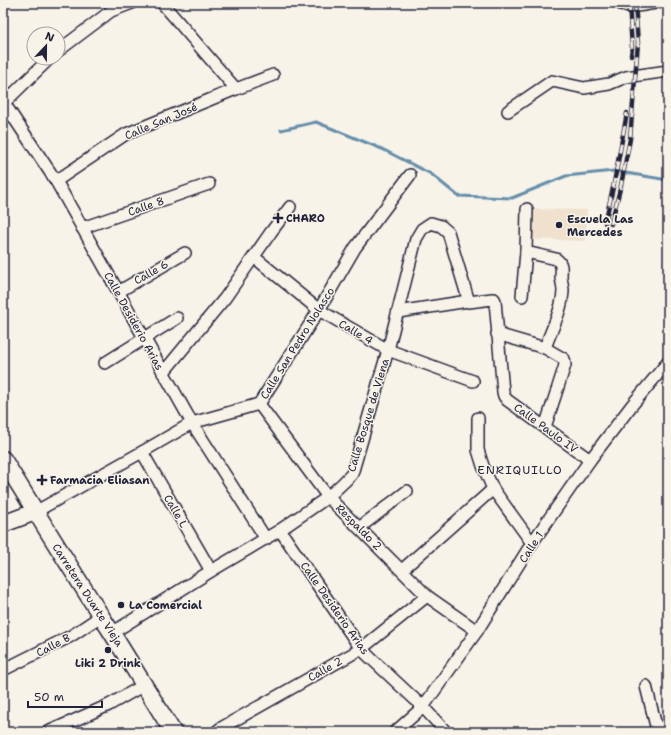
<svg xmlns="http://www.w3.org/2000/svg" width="671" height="735" viewBox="0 0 671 735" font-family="'Shantell Sans',sans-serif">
<rect width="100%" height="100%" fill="#f7f3e8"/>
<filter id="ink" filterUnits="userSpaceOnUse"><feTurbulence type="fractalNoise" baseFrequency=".025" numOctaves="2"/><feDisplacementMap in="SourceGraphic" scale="8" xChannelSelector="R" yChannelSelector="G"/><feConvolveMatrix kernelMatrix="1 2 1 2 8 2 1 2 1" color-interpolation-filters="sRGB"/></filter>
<g filter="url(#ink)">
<path fill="#efe1cd" d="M532,209L587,210L586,241L531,239Z"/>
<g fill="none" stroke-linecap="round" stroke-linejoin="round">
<path stroke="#668eab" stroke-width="3" d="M281,130L316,122L382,149L431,174L458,196L512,198L566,176L614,171L668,180"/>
<g stroke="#22223b" stroke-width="14">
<g id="street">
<path d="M162,3L236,89"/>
<path d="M619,3C630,9 643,5 655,3"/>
<path d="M58,51L111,11L132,3"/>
<path d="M4,103L56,181L192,423L266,539"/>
<path d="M3,104L50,58"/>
<path d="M508,111L552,81L584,88L609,84L626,77L668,71"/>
<path d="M56,181L126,134L236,89L273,75"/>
<path d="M527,209L526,252L556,259C563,263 561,271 561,278C562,283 563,287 563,291C562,311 551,330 545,348"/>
<path d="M82,228L209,184"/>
<path d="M254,257L319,310L388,350L473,381"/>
<path d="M118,292L185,253"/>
<path d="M522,296L526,252"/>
<path d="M398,312L468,301"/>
<path d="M497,334L545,348L564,359L565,365L558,387L545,427"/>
<path d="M105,363L177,318"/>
<path d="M163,373L225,298L271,232L290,207"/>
<path d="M259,404L328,497L427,596L477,631"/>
<path d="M478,418V450L483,466L493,489L532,543"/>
<path d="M142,452L211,571"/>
<path d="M35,512L142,452L192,423L259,404L319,310L355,248L410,175"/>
<path d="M359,528L407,491"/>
<path d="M280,530L361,649L423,707L446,732"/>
<path d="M402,570L493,489"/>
<path d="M112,633L211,571L280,530L328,497L344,482L352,474L388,350L416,239L422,229L431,223L441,226L448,232L469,302L492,299H494L495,301L503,392L504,396L507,400L590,460"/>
<path d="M3,670L71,636L101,616"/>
<path d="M646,686L657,730"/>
<path d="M48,732L109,705L144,685"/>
<path d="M216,732L221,728L361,649L427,596"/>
<path d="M395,732L423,707L477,631L532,543L590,460L632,405L668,362"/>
<path d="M654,732L668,725"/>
</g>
</g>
<g stroke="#22223b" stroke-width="19">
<g id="secondary">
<path d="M3,459L57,546L101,616L112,633L173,732"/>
<path d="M3,524L35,512"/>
</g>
</g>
<use href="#street" stroke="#f7f3e8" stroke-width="11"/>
<use href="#secondary" stroke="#f7f3e8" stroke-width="16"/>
<g stroke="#22223b" stroke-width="4.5">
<g id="rail">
<path d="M629,3L632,48L631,55"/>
<path d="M605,223L614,183L627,113"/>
<path d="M611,224L621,185L630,139L638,43L635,3"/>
</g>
</g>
<use href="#rail" stroke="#f7f3e8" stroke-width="3" stroke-dasharray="9" stroke-linecap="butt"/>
</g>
</g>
<g fill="#22223b" stroke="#f7f3e8" stroke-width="1.5">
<path d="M276 212h4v4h4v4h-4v4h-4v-4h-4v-4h4z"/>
<circle cx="559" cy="225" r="4"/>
<path d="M40 474h4v4h4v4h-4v4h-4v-4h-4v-4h4z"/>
<circle cx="121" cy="605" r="4"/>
<circle cx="108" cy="650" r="4"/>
</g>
<g text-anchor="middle" stroke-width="3" stroke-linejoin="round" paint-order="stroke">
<g font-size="11" fill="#22223b" stroke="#f7f3e8">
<text transform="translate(161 121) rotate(-23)" y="4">Calle San José</text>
<text transform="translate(146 206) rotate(-19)" y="4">Calle 8</text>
<text transform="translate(151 272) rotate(-30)" y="4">Calle 6</text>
<text transform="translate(134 321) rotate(61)" y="4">Calle Desiderio Arias</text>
<text transform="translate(356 332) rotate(30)" y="4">Calle 4</text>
<text transform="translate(297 343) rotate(-58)" y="4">Calle San Pedro Nolasco</text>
<text transform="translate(368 415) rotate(-73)" y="4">Calle Bosque de Viena</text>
<text transform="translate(546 428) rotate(36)" y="4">Calle Paulo IV</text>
<text transform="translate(176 511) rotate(60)" y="4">Calle L</text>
<text transform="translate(359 527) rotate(45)" y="4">Respaldo 2</text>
<text transform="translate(531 547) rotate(-57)" y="4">Calle 1</text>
<text transform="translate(88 595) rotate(57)" y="4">Carretera Duarte Vieja</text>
<text transform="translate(335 608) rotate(55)" y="4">Calle Desiderio Arias</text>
<text transform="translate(53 645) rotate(-28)" y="4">Calle B</text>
<text transform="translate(325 669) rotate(-30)" y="4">Calle 2</text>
</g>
<g font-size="11" font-weight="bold" fill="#22223b" stroke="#f7f3e8" text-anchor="start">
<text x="286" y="222">CHARO</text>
<text x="567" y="223">Escuela Las<tspan x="567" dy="13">Mercedes</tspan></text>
<text x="50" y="484">Farmacia Eliasan</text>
<text x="129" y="609">La Comercial</text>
<text x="108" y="667" text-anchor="middle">Liki 2 Drink</text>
</g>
<g font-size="12" letter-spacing="1" fill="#22223b" stroke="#f7f3e8">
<text x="520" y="474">ENRIQUILLO</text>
</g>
</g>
<rect width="671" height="735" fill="none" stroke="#f7f3e8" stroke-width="16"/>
<rect x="8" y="8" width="655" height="719" fill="none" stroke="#22223b" stroke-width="1.5" filter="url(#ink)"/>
<g transform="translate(46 46) rotate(22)"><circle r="19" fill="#f7f3e8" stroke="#a29fa3"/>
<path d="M0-3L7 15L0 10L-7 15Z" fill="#22223b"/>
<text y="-6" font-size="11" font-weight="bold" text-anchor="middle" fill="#22223b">N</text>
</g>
<path d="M28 701v6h74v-6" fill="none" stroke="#22223b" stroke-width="2"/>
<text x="34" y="701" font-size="12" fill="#22223b" stroke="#f7f3e8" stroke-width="3" paint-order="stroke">50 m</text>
</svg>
